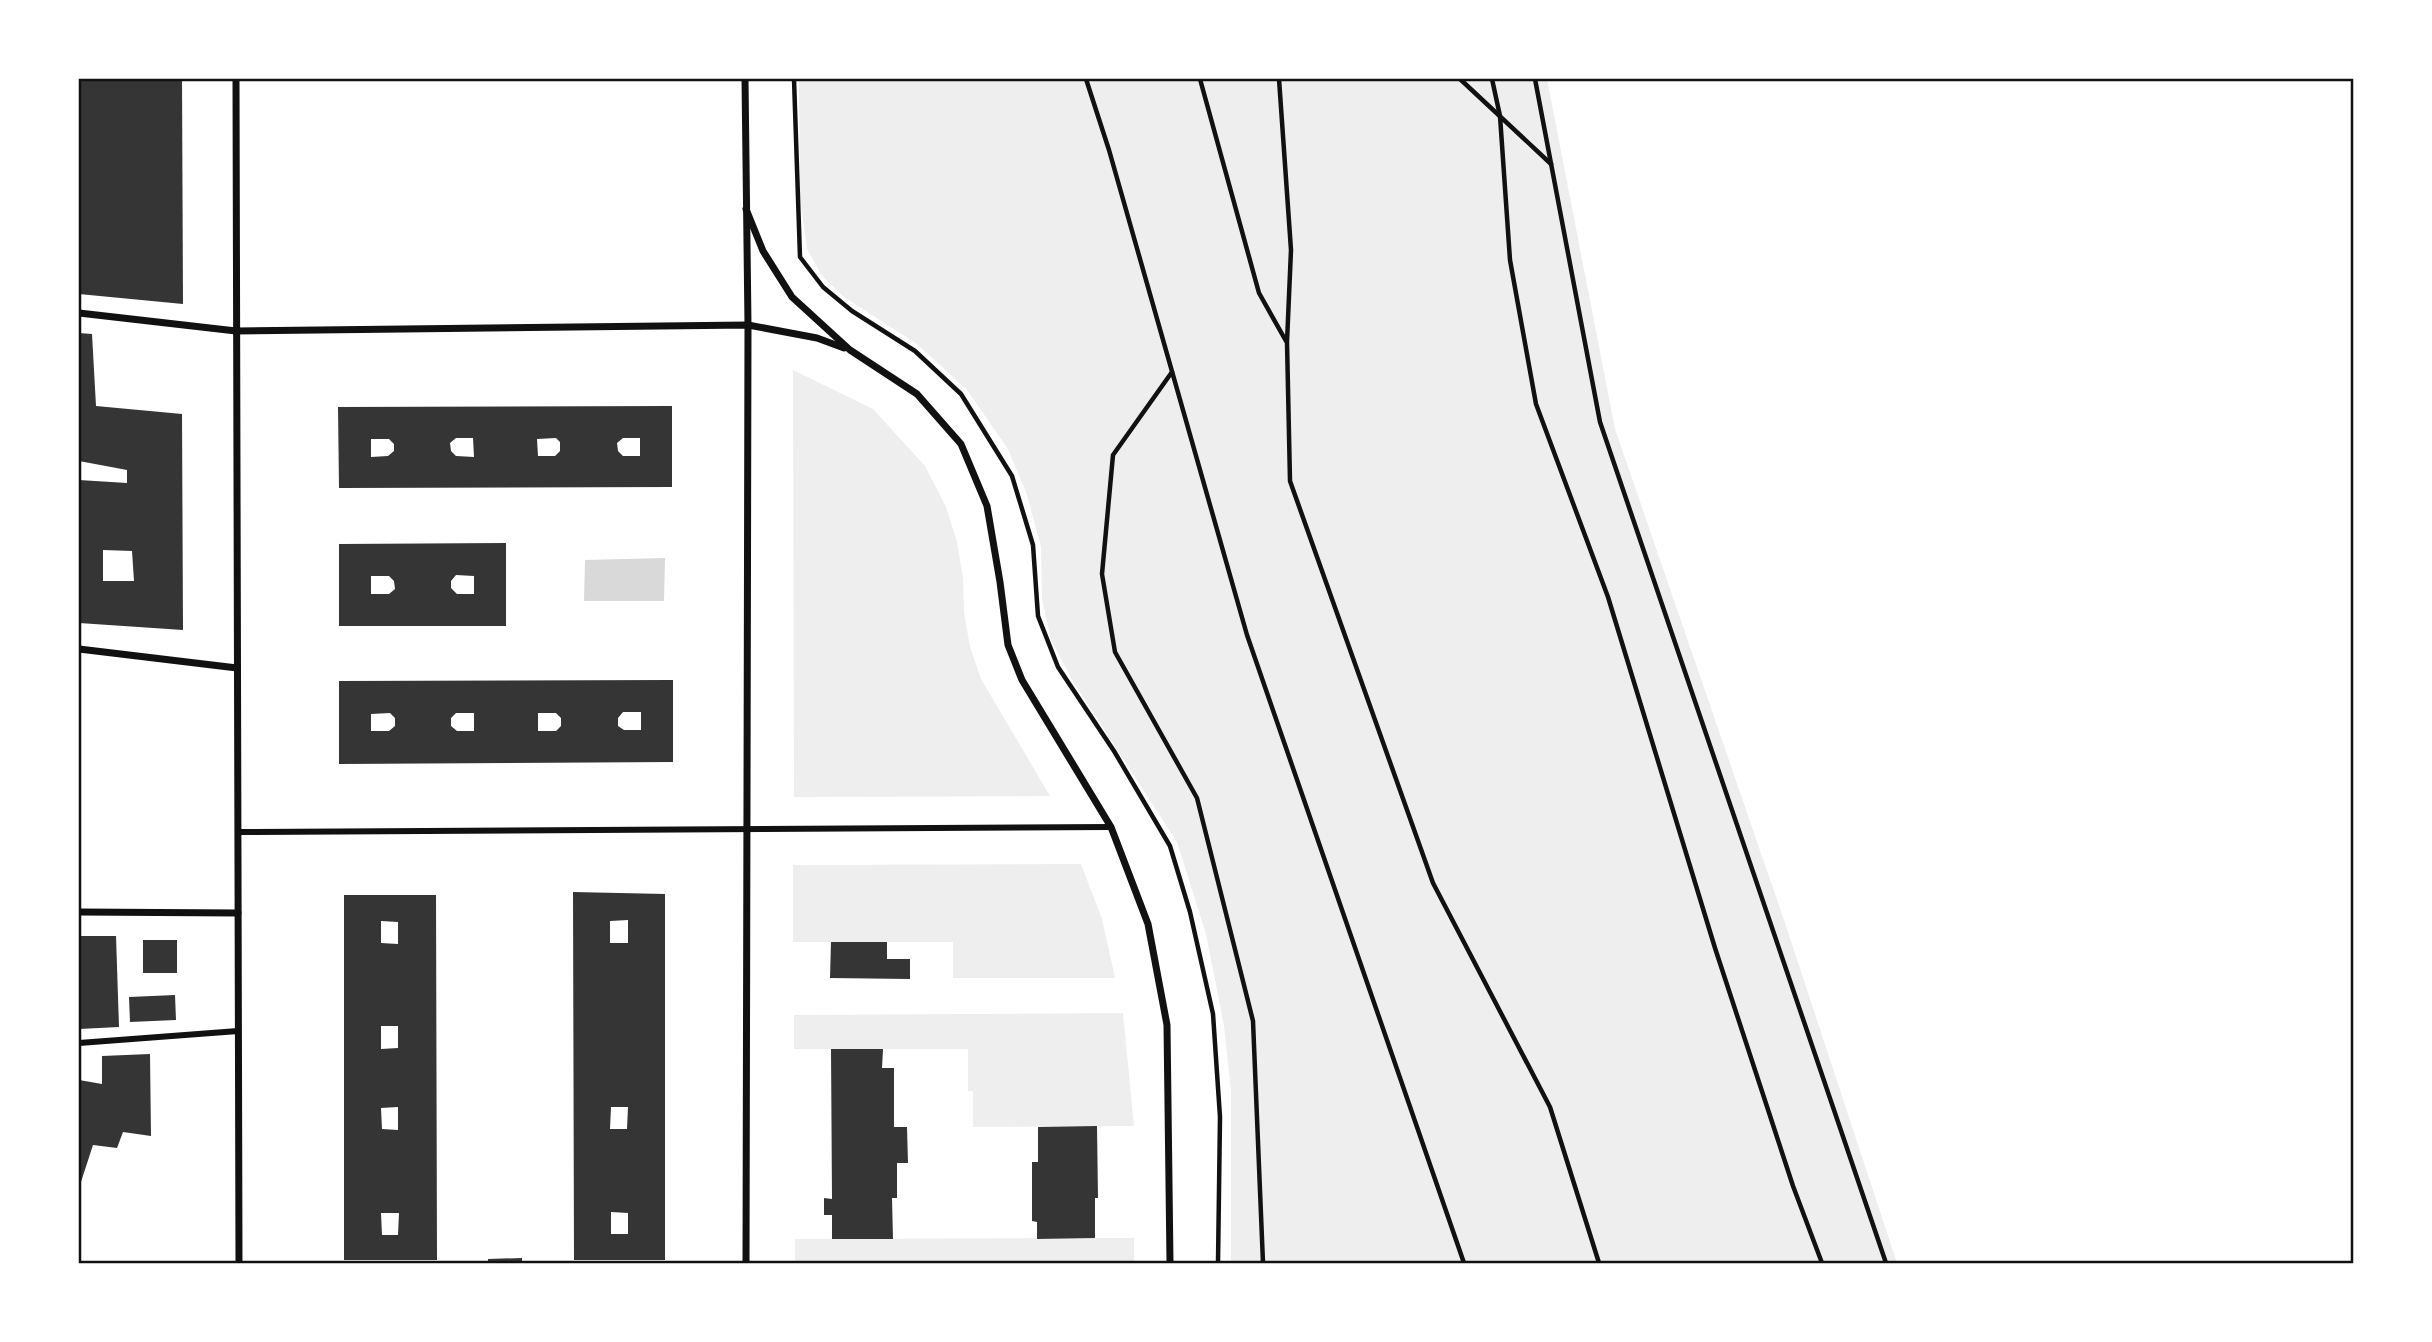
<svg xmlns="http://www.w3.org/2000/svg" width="2432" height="1342" viewBox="0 0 2432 1342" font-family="Roboto,sans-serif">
<rect width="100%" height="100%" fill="#fff"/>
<g fill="#eee">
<path d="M799,79H1547L1615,429L1785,923L1897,1263H1231V1091L1224,1026L1206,934L1177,842L1074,683L1051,640L1042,600L1041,547L1027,495L1008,449L967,390L917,344L844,297L822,276L807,249L800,197Z"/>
<path d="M793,370L873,409L925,466L946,507L957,542L963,578L964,612L970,647L981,679L1050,796L794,797Z"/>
<path d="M1081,864L1102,919L1115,978H953V942H793V865Z"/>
<path d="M1123,1013L1134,1126L973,1127V1091H968V1049H794V1015Z"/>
<path d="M1134,1238V1263H795V1239Z"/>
</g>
<path fill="#d9d9d9" d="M665,558L664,601H584L585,560Z"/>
<g fill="#353535" fill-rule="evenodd">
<path d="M79,79H182L183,304L79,294Z"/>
<path d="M79,333L92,334L96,406L182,414L183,630L79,623V480L127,483V470L79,461ZM103,550L132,551L134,581H103Z"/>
<path d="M672,406V487L339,488L338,407ZM456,438H473L474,457L456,456L451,451L450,443ZM556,438L560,442V451L555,456H538L537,439ZM623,438H640V456H623L618,451L617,443ZM371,439H389L394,444V451L388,456L371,457Z"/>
<path d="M506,543V626H339V544ZM456,575L474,576V594H457L451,588V581ZM371,576H389L394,581L395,589L389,594H371Z"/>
<path d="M673,680V762L339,764V681ZM623,712H641V730H624L618,726V718ZM390,713L395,718V726L389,731H371V714ZM456,713H474V731H457L451,726V718ZM538,713H556L561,718V726L556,731H538Z"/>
<path d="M573,892L665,894V1260H574ZM628,920V943H610V921ZM611,1107H628L627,1129H610ZM611,1212L628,1213V1234H611Z"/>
<path d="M344,895H436L437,1260H344ZM381,921L398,922V944L381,943ZM381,1026H398V1048L381,1049ZM398,1107V1130L382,1129L381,1108ZM381,1213H399L398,1235H382Z"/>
<path d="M79,936H116L119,1027L79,1029Z"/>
<rect x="143" y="940" width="34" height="33"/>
<path d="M831,942H887V959H910V979L830,978Z"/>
<path d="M175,995L176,1020L130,1022L129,997Z"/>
<path d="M831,1049H883L882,1068H894V1127H907L908,1163H897V1198H892L893,1239H832V1215H824V1198L832,1199Z"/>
<path d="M150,1054L151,1136L123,1132L117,1148L93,1145L79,1188V1080L102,1084V1056Z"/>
<path d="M1097,1126L1098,1198H1095V1238L1037,1239V1222L1032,1221V1162H1038V1127Z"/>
<path d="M522,1258V1263H488V1259Z"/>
</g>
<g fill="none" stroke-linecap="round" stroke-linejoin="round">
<g stroke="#111" stroke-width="4.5">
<path d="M794,79L800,257L823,287L852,311L915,351L961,394L1012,476L1033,545L1038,616L1058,667L1114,751L1170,846L1190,912L1213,1014L1220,1117L1218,1263"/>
<path d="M1086,79L1109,150L1247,635L1464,1263"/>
<path d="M1200,79L1259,293L1286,341"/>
<path d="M1279,79L1291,250L1287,342L1290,481L1433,883L1550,1107L1599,1263"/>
<path d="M1460,79L1551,164"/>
<path d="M1492,79L1500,116L1510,260L1536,404L1608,597L1715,948L1793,1186L1822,1263"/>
<path d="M1535,79L1600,422L1886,1263"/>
<path d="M1172,372L1113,455L1102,574L1115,652L1197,798L1253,1021L1263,1263"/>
</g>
<g stroke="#111" stroke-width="6">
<path d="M238,832L1111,827"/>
<path d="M79,1043L238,1031"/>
</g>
<g stroke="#111" stroke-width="7">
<path d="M236,79L239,1263"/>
<path d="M745,79L748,325L746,1263"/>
<path d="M746,209L763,251L792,297L850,350L917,394L961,444L987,506L1000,582L1008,645L1022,680L1111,827L1148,924L1167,1025L1170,1263"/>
<path d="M79,313L236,331L748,325L817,338L844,348"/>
<path d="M79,649L237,668"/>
<path d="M79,912L238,913"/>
</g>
</g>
<rect width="2432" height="1342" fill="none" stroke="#ffffff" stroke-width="161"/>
<rect x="80" y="80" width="2272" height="1182" fill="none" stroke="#111" stroke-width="2.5"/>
</svg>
